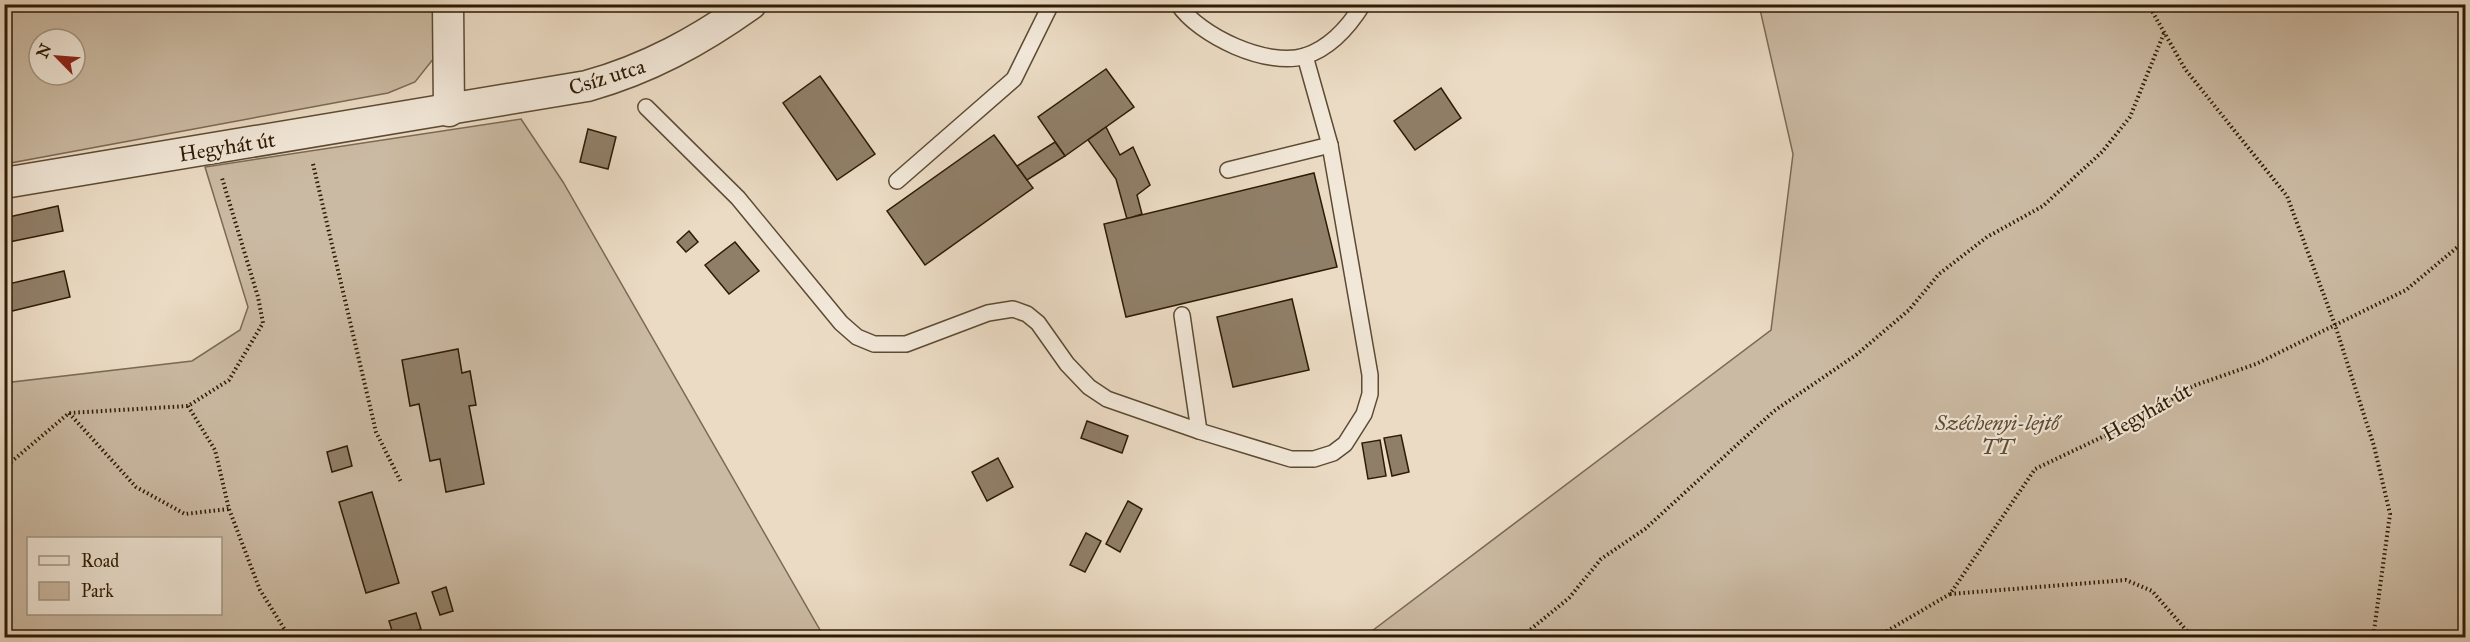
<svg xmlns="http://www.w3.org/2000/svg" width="2470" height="642" viewBox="0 0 2470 642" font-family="'IM FELL Great Primer',serif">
<rect width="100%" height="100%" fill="#ebdbc4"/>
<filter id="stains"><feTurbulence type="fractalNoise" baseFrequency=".00333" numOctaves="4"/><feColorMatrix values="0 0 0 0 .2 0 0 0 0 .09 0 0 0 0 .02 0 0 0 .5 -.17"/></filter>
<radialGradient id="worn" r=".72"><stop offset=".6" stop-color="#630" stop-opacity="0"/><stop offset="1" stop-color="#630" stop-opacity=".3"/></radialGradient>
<g fill="#cbbaa3" stroke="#7c6a54" stroke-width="1.5" fill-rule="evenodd">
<path d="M5,5H437L438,53L415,82L388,93L5,164ZM39,39H75V75H39Z"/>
<path d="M1759,5H2465V637H1364L1771,330L1793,154Z"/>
<path d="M521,119L563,182L824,637H5L4,383L192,361L240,330L248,307L205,167ZM28,538H220V614H28Z"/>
</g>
<g fill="#907f68" stroke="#2d1b04" stroke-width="1.5">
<path d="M1106,69L1134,107L1065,156L1038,117Z"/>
<path d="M820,76L875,154L837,180L783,103Z"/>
<path d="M1441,88L1461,118L1415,150L1394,121Z"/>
<path d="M1106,127L1120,155L1133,147L1150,185L1137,195L1142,214L1127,219L1116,179L1088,140Z"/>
<path d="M588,129L616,137L608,169L580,162Z"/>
<path d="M994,135L1033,188L925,265L887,211Z"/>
<path d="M1055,142L1065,156L1027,180L1017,166Z"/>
<path d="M1314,173L1337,267L1126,317L1104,224Z"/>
<path d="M58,206L63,231L4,243V218Z"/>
<path d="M689,231L698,242L686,252L677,242Z"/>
<path d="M735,242L759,271L729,294L705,265Z"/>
<path d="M64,271L70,297L4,313V285Z"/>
<path d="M1292,299L1309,370L1233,387L1217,317Z"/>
<path d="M458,349L462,373L470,371L476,405L469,406L484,484L446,492L440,459L430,461L419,404L410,406L402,360Z"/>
<path d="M1087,421L1128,436L1122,453L1081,438Z"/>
<path d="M1401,435L1409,472L1392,476L1384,438Z"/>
<path d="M1380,440L1386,476L1368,479L1362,443Z"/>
<path d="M347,446L352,466L332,472L327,452Z"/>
<path d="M998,458L1013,487L987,501L972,472Z"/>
<path d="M372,492L399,583L366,593L339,502Z"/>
<path d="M1128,501L1142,509L1120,552L1106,544Z"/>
<path d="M1086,533L1101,541L1085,572L1070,565Z"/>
<path d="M446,587L453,611L440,615L432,592Z"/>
<path d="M416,613L421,629L394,637L389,621Z"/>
</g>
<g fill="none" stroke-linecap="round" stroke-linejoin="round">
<g stroke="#5c4b34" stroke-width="18">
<g id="service">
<path d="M1178,4C1199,36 1268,68 1305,56C1330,48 1350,25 1363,4"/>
<path d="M646,107L738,198L841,323L857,337L874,344H906L988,313L1013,309L1027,314L1038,323L1067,364L1089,387L1107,399L1199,431L1291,459H1314L1333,453L1345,444L1364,414L1370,394V375L1330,145L1305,56"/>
<path d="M1228,170L1330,145"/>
<path d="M897,181L1014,79L1051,4"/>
<path d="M1182,315L1199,431"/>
</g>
</g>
<g stroke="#5c4b34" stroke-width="33">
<g id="minor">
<path d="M448,4L449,111"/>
<path d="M4,183L587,86C648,69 699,41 751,4"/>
</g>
</g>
<g stroke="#2d1b04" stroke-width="4" stroke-dasharray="1.5 3" stroke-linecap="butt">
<path d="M2148,4L2185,69L2287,196L2335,325L2374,446L2390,514L2373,638"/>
<path d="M313,164L376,432L401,482"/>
<path d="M188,406L215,450L229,509L260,590L290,638"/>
<path d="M69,413L136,487L185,514L229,509"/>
<path d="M4,468L69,413L188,406L229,380L263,323L258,297L222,178"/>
<path d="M1950,594L2126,580L2152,591L2187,631L2218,638"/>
<path d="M1520,638L1569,598L1601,559L1645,529L1774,411L1856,355L1909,310L1939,274L1987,237L2043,206L2102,152L2130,117L2164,33"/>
<path d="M1875,638L1950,594L2035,469L2136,421L2193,386L2256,364L2406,290L2466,240"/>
</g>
<use href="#service" stroke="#f2e8d9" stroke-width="15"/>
<use href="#minor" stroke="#f2e8d9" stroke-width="30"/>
</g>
<g text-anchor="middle" stroke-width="4.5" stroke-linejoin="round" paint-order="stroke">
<g font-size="21" fill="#2d1b04" stroke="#f2e8d9">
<text transform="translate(607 77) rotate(-17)" y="7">Csíz utca</text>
<text transform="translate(227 147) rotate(-9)" y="7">Hegyhát út</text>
<text transform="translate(2147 412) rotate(-29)" y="7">Hegyhát út</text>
</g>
<g font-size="21" font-style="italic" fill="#5c4b34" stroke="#f2e8d9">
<text x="1997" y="430">Széchenyi-lejtő<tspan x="1997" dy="24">TT</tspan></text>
</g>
</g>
<rect width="2470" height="642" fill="none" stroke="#ebdbc4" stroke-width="24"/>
<rect x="6" y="6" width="2458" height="630" fill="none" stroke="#2d1b04" stroke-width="3"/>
<rect x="12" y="12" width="2446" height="618" fill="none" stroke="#2d1b04" stroke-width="1.5"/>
<rect x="27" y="537" width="195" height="78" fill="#f2e8d9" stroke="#a39684" stroke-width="1.5"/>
<rect x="39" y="556" width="30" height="9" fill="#f2e8d9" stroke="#a39684" stroke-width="1.5"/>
<text x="81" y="567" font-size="18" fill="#2d1b04">Road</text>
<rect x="39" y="582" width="30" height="18" fill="#cbbaa3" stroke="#a39684" stroke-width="1.5"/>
<text x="81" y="597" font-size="18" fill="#2d1b04">Park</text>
<g transform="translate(57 57) rotate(295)"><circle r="28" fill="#f2e8d9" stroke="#a39684" stroke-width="1.5"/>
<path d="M0-4.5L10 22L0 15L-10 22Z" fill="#8f2418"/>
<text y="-9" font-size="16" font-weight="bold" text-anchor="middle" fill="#2d1b04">N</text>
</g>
<rect width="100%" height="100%" filter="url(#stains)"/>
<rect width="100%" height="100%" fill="url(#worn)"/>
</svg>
